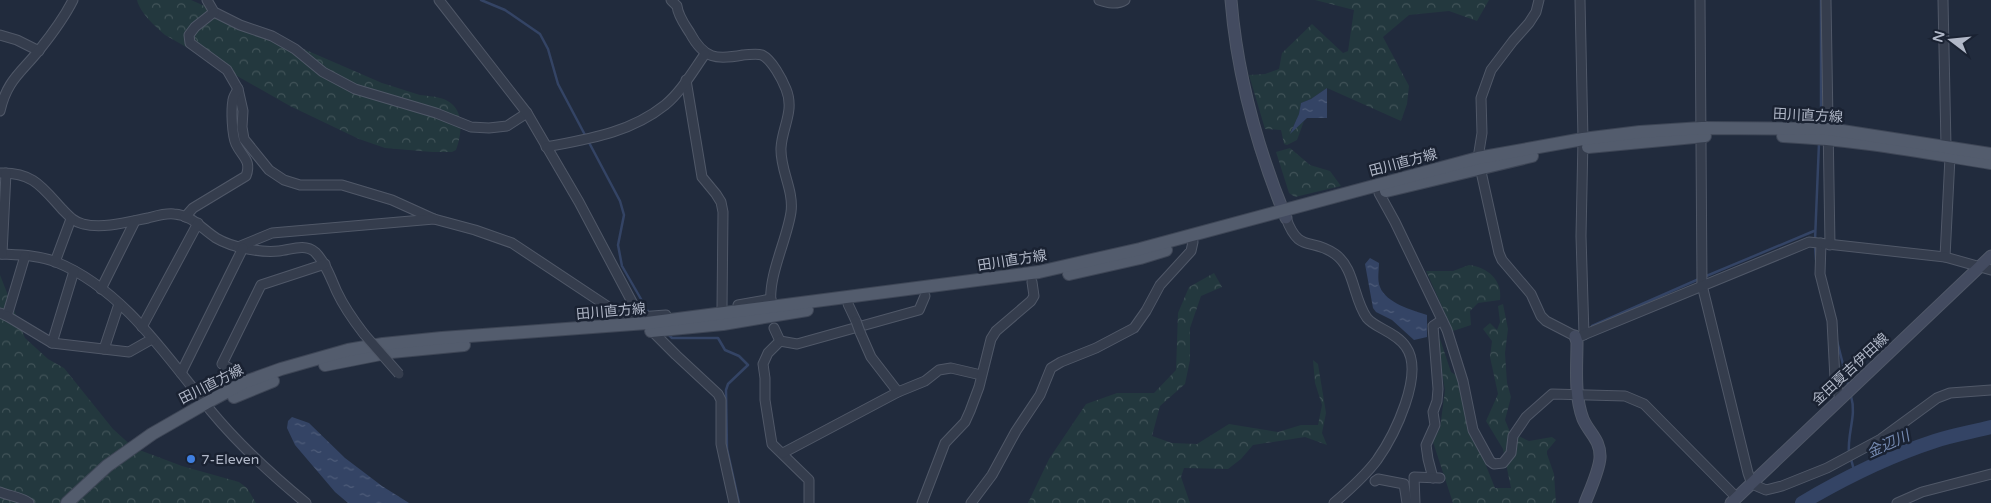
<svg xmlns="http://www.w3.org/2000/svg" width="1991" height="503" viewBox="0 0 1991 503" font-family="'Varela Round','Noto Sans JP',sans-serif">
<defs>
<pattern id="forest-crowns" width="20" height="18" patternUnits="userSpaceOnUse" patternTransform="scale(1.25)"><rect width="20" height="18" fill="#23383e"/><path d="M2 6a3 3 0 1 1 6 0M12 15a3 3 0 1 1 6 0" fill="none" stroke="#415358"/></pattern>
<pattern id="water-ripples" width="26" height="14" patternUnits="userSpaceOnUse" patternTransform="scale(1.25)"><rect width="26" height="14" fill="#344465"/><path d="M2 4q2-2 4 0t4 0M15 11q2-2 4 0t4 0" fill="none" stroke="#4f5d7a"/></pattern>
</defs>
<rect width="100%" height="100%" fill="#212b3d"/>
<g fill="url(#forest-crowns)">
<path d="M137,0H191L382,83C395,87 407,91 420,95C427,96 433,96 440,98C465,104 463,131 456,150L452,152H432L385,148L359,139L290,106L165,35C155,26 140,13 137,0Z"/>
<path d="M1315,0H1489L1477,21L1449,11L1409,15L1383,37L1409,86L1407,104L1401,121L1327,88L1311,99L1301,103L1299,114L1291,132L1304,121L1297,140L1287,145L1284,144L1281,130L1265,129L1249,75L1265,74L1279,69L1282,53L1312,24L1343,53L1348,51L1354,10Z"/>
<path d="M1290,148L1310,165L1330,171L1341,186L1295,197L1289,193L1276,152Z"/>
<path d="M1469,265C1487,267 1503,280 1500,300L1478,303L1470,311L1471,325L1453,331L1426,271H1453Z"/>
<path d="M1214,273L1222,287L1201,296L1190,328V360L1185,384L1160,406L1152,436L1172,443L1197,444L1229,424L1278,432L1301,425H1318L1322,405L1315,383L1313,360L1318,364L1326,413L1322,433L1327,445L1305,437L1253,445L1241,459L1228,469L1184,468L1181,477L1190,503H1028L1049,459L1086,404L1117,393H1154L1176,370L1178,313L1189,287Z"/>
<path d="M0,275L25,338L48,359L64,368L113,429L134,448L182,466L239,482L247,488L256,503H0Z"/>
<path d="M1503,304L1508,329L1505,353L1507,383L1511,397L1505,420L1510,432L1529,441L1552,437L1556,440L1547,451V454L1554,474L1556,503H1453L1433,442L1440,428L1445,390L1436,340L1440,339L1451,372L1459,377L1467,418L1495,488H1511L1503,449L1486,421L1498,394L1490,357L1492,341L1483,329L1490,323L1497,330L1500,322L1498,306Z"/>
</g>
<g fill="url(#water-ripples)">
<path d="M1327,88V118H1307L1290,134L1299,114L1301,103L1311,99Z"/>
<path d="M1370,258L1379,263C1379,270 1377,280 1380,287C1386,303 1412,310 1427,315V337L1414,340L1392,320L1376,312L1373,308L1365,264Z"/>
<path d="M292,417L309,423L345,458L382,486L409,503H348L335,492L295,445L287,428L288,421Z"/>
</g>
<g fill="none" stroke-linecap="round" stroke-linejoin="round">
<g stroke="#344465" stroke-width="2.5">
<path d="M481,0L505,10L540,34L548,49L558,84L620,201L624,215L618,245L622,266L649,313"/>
<path d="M1821,125V0"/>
<path d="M1815,240L1819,143"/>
<path d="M1815,246L1816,260"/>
<path d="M1704,277L1814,231"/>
<path d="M1592,326L1699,279"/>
<path d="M668,334L672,338H718L725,350L739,356L748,365L728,384L726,390L727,449L739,503"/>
<path d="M1836,337L1849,388"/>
<path d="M1849,454C1847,432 1857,416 1851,396"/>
<path d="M1851,459L1855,474"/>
</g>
<path stroke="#344465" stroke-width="14" d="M1802,503C1844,478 1889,456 1935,441C1953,435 1972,432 1991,427"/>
<g stroke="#505868" stroke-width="11">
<g id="street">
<path d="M207,0L214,12L240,25L272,36L295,49L323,72L355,89L436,113L471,127L489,128L507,126L527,113"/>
<path d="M439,0L527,113L579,202L640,317"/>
<path d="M671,0L677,6C678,16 685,25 690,33C704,59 716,60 743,55C749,55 756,53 762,55C772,60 782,79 786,89C795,111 782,127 781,148C780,170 794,190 791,212C787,240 768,275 771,304"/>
<path d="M1099,0C1108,3 1117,5 1125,0"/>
<path d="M1539,0L1536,12L1529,23L1513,41L1491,70L1481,98L1482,133L1478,158L1499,253L1502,260L1531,294L1541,316L1546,321L1575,336"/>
<path d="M1580,0L1583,139L1581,236L1584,335"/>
<path d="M1700,0L1702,285L1748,473L1752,484L1766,490L1782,486L1827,468L1881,439L1937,398L1950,393L1991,390"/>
<path d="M1826,0L1830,245"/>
<path d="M1943,0L1946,146L1950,157L1945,257"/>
<path d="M214,12L195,27L189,35L190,43L227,70L238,89L243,111L242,127L244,139L269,170L284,180L300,185H342L392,200L434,219L475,230L512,243L625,318L666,315"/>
<path d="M0,35L17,40L39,51"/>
<path d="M686,80L702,177L716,194L721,202L723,212L722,309"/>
<path d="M0,111C7,80 21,73 40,49C52,34 64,18 73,0"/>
<path d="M546,147C588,139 630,133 665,105C681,92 693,71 705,54"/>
<path d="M0,173C33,172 42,187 62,209C69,216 74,222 83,224C103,229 128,222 148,218C156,216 165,213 174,214C192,215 202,229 216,238C226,244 237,247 248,249C258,251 269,252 279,251C290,250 305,243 315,252C326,263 331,279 337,292C344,307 354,321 364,334"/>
<path d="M1379,193L1395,222L1447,330L1463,381L1473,430L1490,461L1494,464L1503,463L1511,453L1513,436L1526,417L1552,394L1625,396L1644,404L1736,497"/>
<path d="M185,217L193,208L246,176C252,160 242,157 236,144C232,135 231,110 233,100C233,97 236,93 238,89"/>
<path d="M1286,218C1299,254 1311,237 1335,254C1355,268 1353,299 1367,318C1375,328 1396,332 1406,347C1425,374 1394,436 1377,460C1365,476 1348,491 1334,503"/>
<path d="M1821,243L1820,274L1832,321L1835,379L1840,399"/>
<path d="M238,247L272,233L434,219"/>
<path d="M0,254C19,255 39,255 56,262C123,289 167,357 211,411C239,445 272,475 306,503"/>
<path d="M2,254L6,173"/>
<path d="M55,262L71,219"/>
<path d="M101,289L135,221"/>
<path d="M848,304L856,321"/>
<path d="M738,305L771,299"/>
<path d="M0,313L7,316L25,256"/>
<path d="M7,316L52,343L74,271"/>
<path d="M142,327L198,223"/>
<path d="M774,328L780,341L768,353L763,364L765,378V400L772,444L809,480V503"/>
<path d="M652,331L676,355L718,394L721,400V444L734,503"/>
<path d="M860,332L871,357L898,392"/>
<path d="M1576,338L1809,242L1945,257L1991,270"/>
<path d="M780,341L797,344L919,310L925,296"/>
<path d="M52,343L129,352L152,339"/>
<path d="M104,349L119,304"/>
<path d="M181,373L243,248"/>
<path d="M245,382L236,372L222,364L261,285L325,264"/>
<path d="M783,453L898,392L925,381L939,370L951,368L981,375"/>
<path d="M1433,478L1428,459L1426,445L1435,425L1433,412L1437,401L1438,389L1433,326L1442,320"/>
<path d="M1375,481L1378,479L1404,484L1407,503"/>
<path d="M0,492C9,496 22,497 29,503"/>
<path d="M922,503L945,443L965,422L970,411L979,387L991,339L996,331L1031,301L1034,296L1032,282"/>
<path d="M971,503L992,475L1016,431L1040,395L1051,368L1061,362L1096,348L1134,328L1146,311L1160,285L1191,251L1193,242"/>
<path d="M1415,503L1414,477L1440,478"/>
<path d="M1897,503L1922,492L1991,474"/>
</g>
</g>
<g stroke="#505868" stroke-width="13">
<g id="secondary">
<path d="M1231,0C1237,74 1258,150 1286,218"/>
<path d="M1575,336L1577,342C1577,367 1574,395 1583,419C1589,433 1601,440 1600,458C1599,471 1590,490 1585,503"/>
<path d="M1731,503L1991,256"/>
</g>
</g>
<g stroke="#3e4656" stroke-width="14">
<g id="primary">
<path d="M1783,136C1853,139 1922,152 1991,163"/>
<path d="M1588,147L1705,136"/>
<path d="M1386,191L1532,156"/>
<path d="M1069,274L1140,258L1166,250"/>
<path d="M651,331L723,324L807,310"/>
<path d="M325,365L391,352L464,345"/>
<path d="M234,397L273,381"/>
<path d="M67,503L107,466L152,434L206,403L245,382L281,369L348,350L383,344L442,338L647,323L1039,272L1140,249L1478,158L1583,139L1640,132L1702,128L1829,129L1991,154"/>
</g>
</g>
<use href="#street" stroke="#353d4d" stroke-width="9"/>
<use href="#secondary" stroke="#434b60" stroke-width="11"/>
<use href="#primary" stroke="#535c6d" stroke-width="12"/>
<g stroke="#505868" stroke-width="11" stroke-linecap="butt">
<g id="street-bridge">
<path d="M856,321L860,332"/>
<path d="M364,334L399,374"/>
</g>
</g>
<use href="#street-bridge" stroke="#353d4d" stroke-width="9"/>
</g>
<circle fill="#3f7fe0" stroke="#1a2232" stroke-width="2" cx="191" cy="459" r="5"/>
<g text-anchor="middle" stroke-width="5" stroke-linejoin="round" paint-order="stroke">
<g font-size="14" fill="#b1b8c8" stroke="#1a2232">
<text transform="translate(1808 115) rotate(3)" y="5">田川直方線</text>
<text transform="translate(1403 162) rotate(-15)" y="5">田川直方線</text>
<text transform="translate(1012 260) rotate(-9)" y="5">田川直方線</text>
<text transform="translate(611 311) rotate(-5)" y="5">田川直方線</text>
<text transform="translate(1850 369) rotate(-43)" y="5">金田夏吉伊田線</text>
<text transform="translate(211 384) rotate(-27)" y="5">田川直方線</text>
</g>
<g font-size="14" fill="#b1b8c8" stroke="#1a2232" text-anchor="start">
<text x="201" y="464">7-Eleven</text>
</g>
<g font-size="15" font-style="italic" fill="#768bb2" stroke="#1a2232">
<text transform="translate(1888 444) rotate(-24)" y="5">金辺川</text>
</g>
</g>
<g transform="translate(1951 40) rotate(286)" stroke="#1a2232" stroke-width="4" paint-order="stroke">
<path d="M0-4L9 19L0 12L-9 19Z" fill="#b1b8c8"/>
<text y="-8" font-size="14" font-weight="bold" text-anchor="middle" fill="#b1b8c8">N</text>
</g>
</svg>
